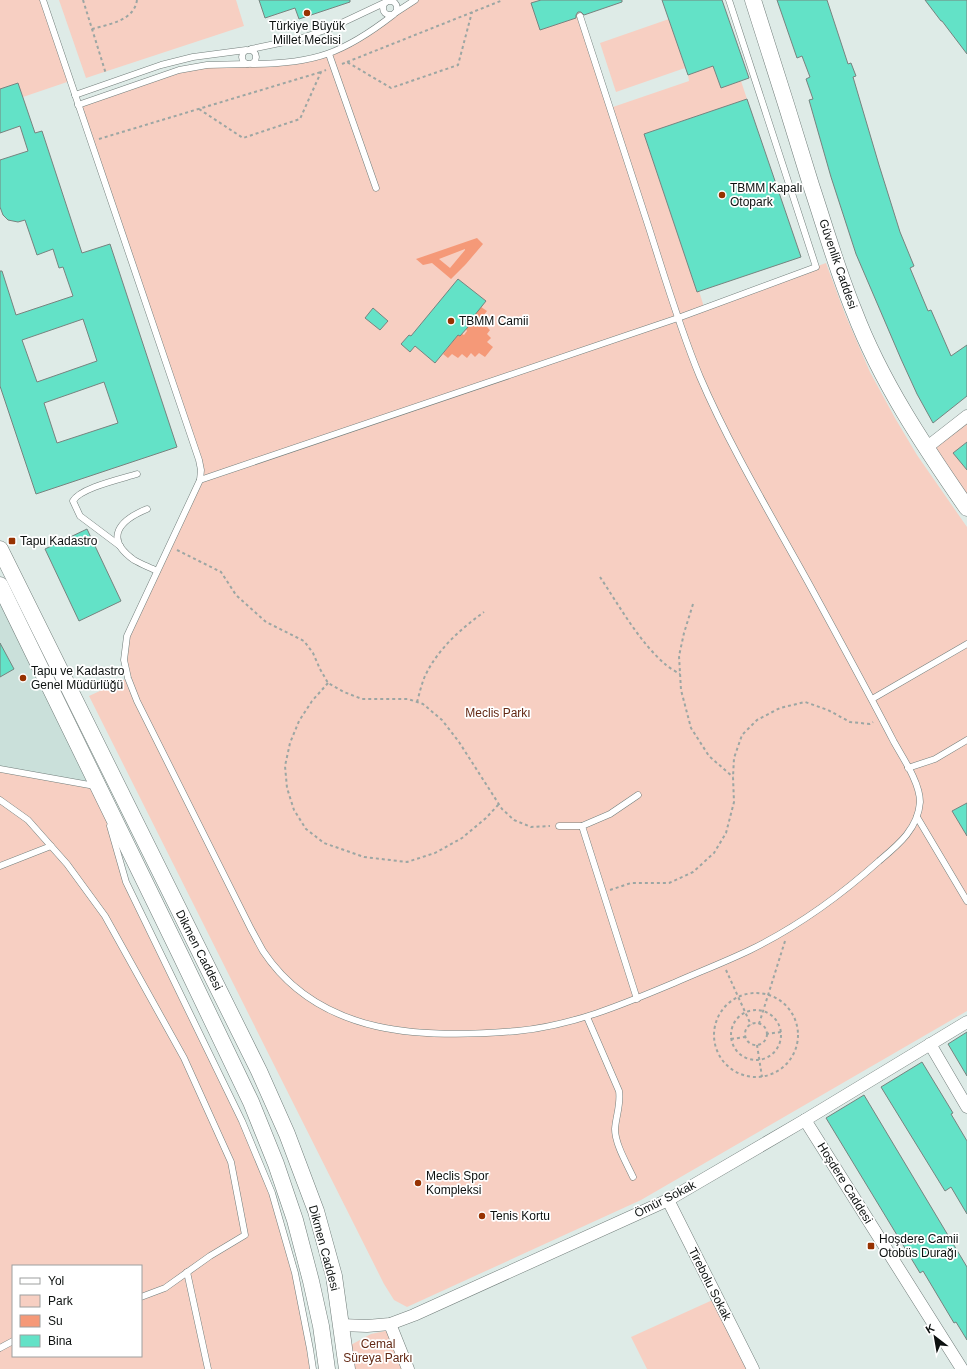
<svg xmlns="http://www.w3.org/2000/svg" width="967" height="1369" viewBox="0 0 967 1369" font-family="Helvetica,sans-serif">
<rect width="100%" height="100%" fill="#deebe7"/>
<path fill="#cae0da" d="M0,585L99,787L0,769Z"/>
<g fill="#f7cfc2" fill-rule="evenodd">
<path d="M0,0H43L70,81L23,97L18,83L0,89Z"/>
<path d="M59,0H236L244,26L86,78Z"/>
<path d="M415,0H575L610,108L689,81L688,75L713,66L721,88L741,81L747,99L644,134L697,292L699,291L704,307L826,263L845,314L870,372L895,418L917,455L967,527V1011L641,1200L407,1307L394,1300L384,1284L89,696L128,678L124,660L127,636L201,470L78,105L192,67L282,63L343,48Z"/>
<path d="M669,19L685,68L616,92L600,43Z"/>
<path d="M967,416V508L926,448Z"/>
<path d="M0,769L99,787L126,882L242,1121L272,1193L295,1273L313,1369H0ZM13,1266H141V1356H13Z"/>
<path d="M717,1298L753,1369H647L631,1337Z"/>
<path d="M390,1330L404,1369H350L347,1347L371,1334Z"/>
</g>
<g fill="#f59978" fill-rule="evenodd">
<path d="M477,238L483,244L466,264L451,279L432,263L423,265L416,259ZM465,250L450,268L439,259L465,249Z"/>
<path d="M481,307L487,311L483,316L489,320L485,325L490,330L487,334L491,338L487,342L493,347L485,357L479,353L475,357L471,353L467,358L462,354L458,358L452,354L448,358L443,354L458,335L460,336L462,334L464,335L467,331L466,329L468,327L466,326Z"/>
</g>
<g fill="#63e2c7" stroke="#77837f" fill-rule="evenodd">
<path d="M259,0H350V2L299,19L295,8L265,18Z"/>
<path d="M541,0H622V2L584,15L581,12H578L576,15V18L540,30L531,3Z"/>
<path d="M662,0H722L749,78L721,88L713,66L688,75Z"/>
<path d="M777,0H827L848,64L851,63L856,76L853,77L879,165L900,232L914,266L910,268L928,311L931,310L951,356L967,345V396L933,423L917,394L901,359L856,254L831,177L809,100L813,99L806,79L810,77L802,56L797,58Z"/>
<path d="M925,0H967V54L942,21H941Z"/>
<path d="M18,83L35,133L42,131L82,253L110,244L177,447L36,494L0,386V271H2L16,315L73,296L63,267L59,268L53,249L37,255L25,220L18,222L8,220L3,215L0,207V160L28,151L20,126L0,133V89ZM83,319L97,361L37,382L22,340ZM104,382L118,423L57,443L44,403Z"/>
<path d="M747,99L801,257L697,292L644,134Z"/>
<path d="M458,279L486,301L466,326L468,327L460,336L458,335L435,363L415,346L410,352L401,344L409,335L411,336Z"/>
<path d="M373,308L388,321L380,330L365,318Z"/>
<path d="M967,442V470L953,453Z"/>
<path d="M87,529L121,601L79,621L45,549Z"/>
<path d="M0,643L14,669L0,677Z"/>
<path d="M967,803V836L952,811Z"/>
<path d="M967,1032V1076L948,1044Z"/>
<path d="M922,1062L953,1113L951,1114L967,1141V1214L951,1187L945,1191L881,1087Z"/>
<path d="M864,1095L967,1267V1340L956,1322L954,1323L923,1271L920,1273L826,1118Z"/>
</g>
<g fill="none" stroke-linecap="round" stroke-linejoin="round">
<g stroke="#727e7b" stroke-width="7">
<g id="service">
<path d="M43,0L199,460L201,470L200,480L127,636L124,660L128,678L137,701L251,929C255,936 259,944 263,951C320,1037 424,1039 517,1031C572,1026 624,1004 674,983C699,972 725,962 750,950C797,927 840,896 879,861C898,845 918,829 920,802C920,783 903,758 894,742C866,688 837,635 808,582C771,515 730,447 700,377C680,329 665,278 649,228C626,158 603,87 580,16"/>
<circle cx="390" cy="8" r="7"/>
<path d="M395,13L415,0"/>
<path d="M251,49L299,39L331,28L386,2"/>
<circle cx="249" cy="57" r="7"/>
<path d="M329,54L376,188"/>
<path d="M252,64C314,64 344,53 393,15"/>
<path d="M75,95L161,65L193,57L246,50"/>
<path d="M78,105L179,70L207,65L247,64"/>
<path d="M200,480L678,318L816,267L729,0"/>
<path d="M147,509C120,520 103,538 134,560C141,564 149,567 157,571"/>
<path d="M120,546L80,516L73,501C80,488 121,479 137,474"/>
<path d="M872,699L967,644"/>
<path d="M908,768L935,759L967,740"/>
<path d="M0,769L95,786"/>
<path d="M0,800L28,820L51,846"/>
<path d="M917,817L967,901"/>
<path d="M110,826L126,882L242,1121L272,1193L295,1273L310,1349L313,1369"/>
<path d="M559,826H582"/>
<path d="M0,866L51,846L67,864L105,916L184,1058L231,1162L245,1235L210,1256L165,1288L141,1297"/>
<path d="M637,999L582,826L610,814L638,795"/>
<path d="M587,1017L619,1091C621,1104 616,1116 615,1129C615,1144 627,1164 633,1177"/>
<path d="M187,1272L208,1369"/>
<path d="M0,1348L13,1341"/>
</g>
</g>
<g stroke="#727e7b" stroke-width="13">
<g id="minor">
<path d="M926,448L967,416"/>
<path d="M930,1044L967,1107"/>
<path d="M805,1120L962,1369"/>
<path d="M668,1200L753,1369"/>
<path d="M390,1324L408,1369"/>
<path d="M341,1325L367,1326L390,1324L414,1315L668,1200L805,1120L967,1022"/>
</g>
</g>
<g stroke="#727e7b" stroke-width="17">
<g id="secondary">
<path d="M753,0C773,62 792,123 811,185C825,227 837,270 854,311C881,382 924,446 967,508"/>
<path d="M0,549L259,1071L287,1134L316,1211L334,1276L347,1369"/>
<path d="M0,585L180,954L251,1102L276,1164L295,1220L311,1281L321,1326L327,1369"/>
</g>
</g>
<g stroke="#9ca6a3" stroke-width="2" stroke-dasharray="3 3" stroke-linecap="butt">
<path d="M83,0L106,74"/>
<path d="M92,29C109,24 134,21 137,0"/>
<path d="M347,62L503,0"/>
<path d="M342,64L347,62L391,88L458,65L472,12"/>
<path d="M199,109L243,138L300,119L321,72L326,70"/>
<path d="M99,139L321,72"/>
<path d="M177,550L221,572L236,595L266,622L304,641L313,653L320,669L328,683L344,692L362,699H408L423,704L442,720L459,742L502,809L514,820L531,827L550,826"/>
<path d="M600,577C618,604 640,643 665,664C669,668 675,671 680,674"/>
<path d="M693,604L684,633L679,656L681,690L691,728L709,756L733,777"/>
<path d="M328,683L312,701L299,721L290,743L285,766L287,788L294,810L306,829L324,843L364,857L407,862L435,853L462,838L486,818L499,804"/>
<path d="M417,702C420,692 422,681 427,672C440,647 462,628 484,612"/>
<path d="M610,890L631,883H669L693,872L714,853L726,833L734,802L733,777L734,758L742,735L757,720L780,708L805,702L828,710L850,722L870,724L873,722"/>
<path d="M726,970L751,1025"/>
<circle cx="756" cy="1035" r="42"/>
<circle cx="756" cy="1035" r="25"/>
<circle cx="756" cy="1034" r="11"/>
<path d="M759,1024L785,941"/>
<path d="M766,1034L781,1032"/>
<path d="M731,1039L745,1037"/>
<path d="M757,1045L762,1077"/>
</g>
<use href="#service" stroke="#fff" stroke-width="6"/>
<use href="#minor" stroke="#fff" stroke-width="12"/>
<use href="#secondary" stroke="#fff" stroke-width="16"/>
</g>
<g fill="#973201" stroke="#fff" stroke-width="1.5">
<circle cx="307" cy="13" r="4"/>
<circle cx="722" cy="195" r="4"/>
<circle cx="451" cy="321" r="4"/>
<rect x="8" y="537" width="8" height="8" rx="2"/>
<circle cx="23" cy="678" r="4"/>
<circle cx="418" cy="1183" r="4"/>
<circle cx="482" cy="1216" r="4"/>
<rect x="867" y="1242" width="8" height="8" rx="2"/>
</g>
<g text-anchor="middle" stroke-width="3.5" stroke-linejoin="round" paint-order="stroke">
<g font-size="12" fill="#0d1110" stroke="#fff" text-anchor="start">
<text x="307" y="30" text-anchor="middle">Türkiye Büyük<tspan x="307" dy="14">Millet Meclisi</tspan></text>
<text x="730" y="192">TBMM Kapalı<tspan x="730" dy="14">Otopark</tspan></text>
<text x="459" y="325">TBMM Camii</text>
<text x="20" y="545">Tapu Kadastro</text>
<text x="31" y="675">Tapu ve Kadastro<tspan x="31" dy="14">Genel Müdürlüğü</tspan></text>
<text x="426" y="1180">Meclis Spor<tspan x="426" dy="14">Kompleksi</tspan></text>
<text x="490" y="1220">Tenis Kortu</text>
<text x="879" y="1243">Hoşdere Camii<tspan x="879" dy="14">Otobüs Durağı</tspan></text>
</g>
<g font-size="12" fill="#0d1110" stroke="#fff">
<text transform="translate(838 264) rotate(71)" y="4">Güvenlik Caddesi</text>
<text transform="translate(199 950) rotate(63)" y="4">Dikmen Caddesi</text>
<text transform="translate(845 1183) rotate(58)" y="4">Hoşdere Caddesi</text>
<text transform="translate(665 1199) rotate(-27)" y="4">Ömür Sokak</text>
<text transform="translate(324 1248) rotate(75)" y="4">Dikmen Caddesi</text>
<text transform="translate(710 1284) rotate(63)" y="4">Tirebolu Sokak</text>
</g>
<g font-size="12" fill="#632914" stroke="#fff">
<text x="498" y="717">Meclis Parkı</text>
<text x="378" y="1348">Cemal<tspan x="378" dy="14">Süreya Parkı</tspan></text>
</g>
</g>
<rect x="12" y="1265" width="130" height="92" fill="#ffffff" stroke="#9ea09f"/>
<rect x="20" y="1278" width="20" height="6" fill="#ffffff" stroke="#9ea09f"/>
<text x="48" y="1285" font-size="12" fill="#0d1110">Yol</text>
<rect x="20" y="1295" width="20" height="12" fill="#f7cfc2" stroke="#9ea09f"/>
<text x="48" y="1305" font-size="12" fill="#0d1110">Park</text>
<rect x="20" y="1315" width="20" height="12" fill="#f59978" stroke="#9ea09f"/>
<text x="48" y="1325" font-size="12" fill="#0d1110">Su</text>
<rect x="20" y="1335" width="20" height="12" fill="#63e2c7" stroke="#9ea09f"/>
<text x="48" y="1345" font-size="12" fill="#0d1110">Bina</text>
<g transform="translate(935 1337) rotate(329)" stroke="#ffffff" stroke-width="3" paint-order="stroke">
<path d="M0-3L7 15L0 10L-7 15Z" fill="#0d1110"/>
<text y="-6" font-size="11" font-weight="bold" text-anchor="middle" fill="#0d1110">K</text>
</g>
</svg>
